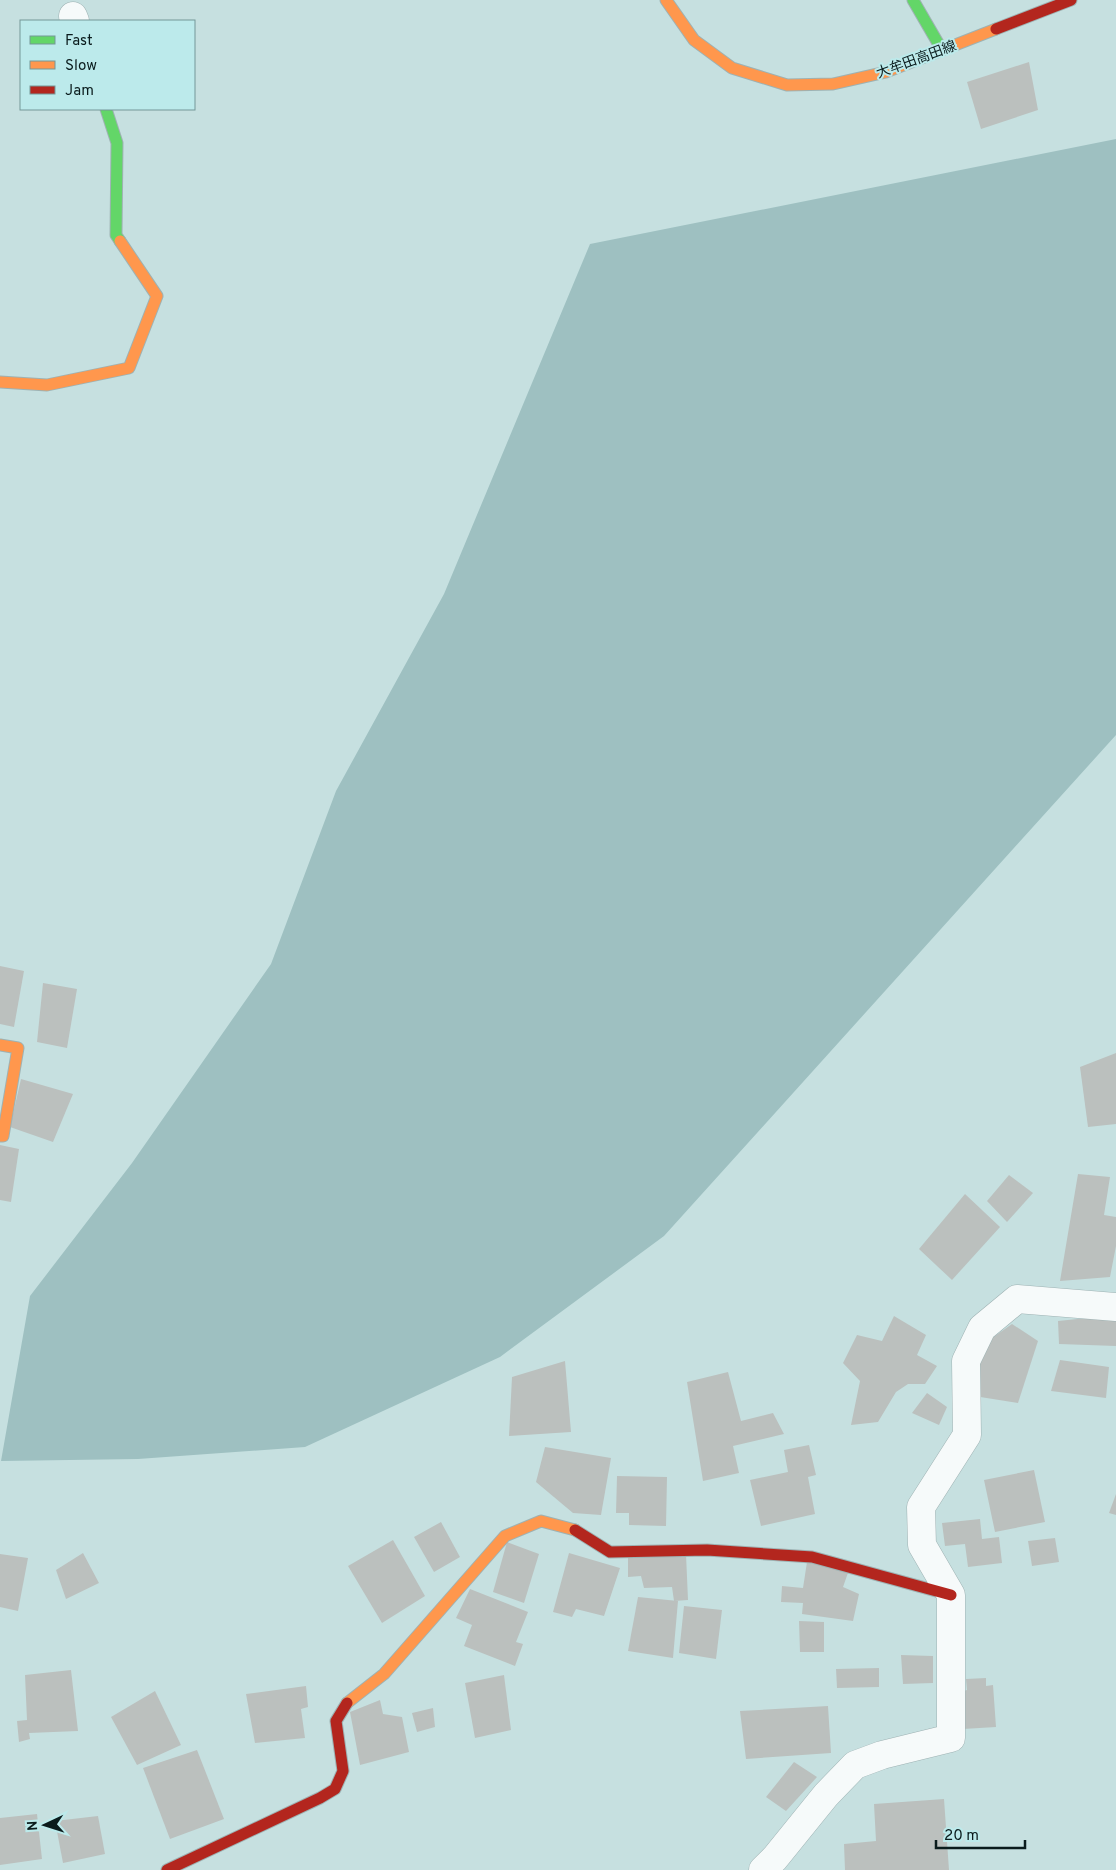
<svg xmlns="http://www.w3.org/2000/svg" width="1116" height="1870" viewBox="0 0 1116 1870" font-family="Overpass,'Noto Sans JP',sans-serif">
<rect width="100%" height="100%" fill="#c6e0e0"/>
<path fill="#9ec0c1" d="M1116,139V735L664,1236L500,1357L305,1447L138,1459L1,1461L30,1296L132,1163L271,964L336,791L444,594L590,244Z"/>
<g fill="#bbc0be">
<path d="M1029,62L1038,110L981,129L967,82Z"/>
<path d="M0,966L24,971L14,1027L0,1024Z"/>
<path d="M43,983L77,989L67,1048L37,1042Z"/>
<path d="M1116,1053V1124L1088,1127L1080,1067Z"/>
<path d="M21,1079L73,1094L53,1142L10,1127Z"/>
<path d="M0,1145L19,1149L11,1202L0,1200Z"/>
<path d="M1078,1174L1110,1177L1104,1215L1116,1217V1246L1110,1277L1060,1281Z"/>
<path d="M1009,1175L1033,1193L1007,1222L987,1201Z"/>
<path d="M965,1194L1000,1227L952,1280L919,1249Z"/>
<path d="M1116,1315V1346L1059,1344L1058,1321Z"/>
<path d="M894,1316L926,1335L917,1355L937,1366L925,1384H908L896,1392L878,1422L851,1425L860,1381L843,1363L857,1335L882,1341Z"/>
<path d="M1012,1324L1038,1341L1018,1403L974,1396L982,1345Z"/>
<path d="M1060,1360L1109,1367L1106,1398L1051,1391Z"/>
<path d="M565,1361L571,1432L509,1436L512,1377Z"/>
<path d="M728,1372L741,1421L773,1413L784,1434L733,1446L739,1473L703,1481L687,1382Z"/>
<path d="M927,1393L947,1407L939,1425L912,1413Z"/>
<path d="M809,1445L816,1475L808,1477L815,1514L761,1526L750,1480L788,1472L784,1450Z"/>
<path d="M545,1447L611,1458L601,1515L573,1513L536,1482Z"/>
<path d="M1034,1470L1045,1522L995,1532L984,1480Z"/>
<path d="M617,1476L667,1477L666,1526L629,1525V1513H616Z"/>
<path d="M1116,1494V1515L1109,1513Z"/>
<path d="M980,1519L982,1539L999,1537L1002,1563L968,1567L965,1544L945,1546L942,1523Z"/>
<path d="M441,1522L460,1557L434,1572L414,1537Z"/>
<path d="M1055,1538L1059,1562L1032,1566L1028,1541Z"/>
<path d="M393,1540L425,1596L382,1623L348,1566Z"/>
<path d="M507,1542L539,1554L524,1603L493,1592Z"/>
<path d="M83,1553L99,1583L66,1599L56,1570Z"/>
<path d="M569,1553L620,1568L604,1616L576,1609L572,1617L553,1612Z"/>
<path d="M0,1554L28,1558L18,1611L0,1607Z"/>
<path d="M686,1554L688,1600L674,1601L672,1587L644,1588L641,1576L628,1577V1557Z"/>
<path d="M807,1562L849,1570L843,1587L859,1594L853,1621L802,1614L803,1603L781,1602L782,1586L803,1588Z"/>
<path d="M470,1589L528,1612L516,1642L523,1644L515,1666L464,1646L472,1625L456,1618Z"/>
<path d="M638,1597L678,1601L673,1658L628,1651Z"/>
<path d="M684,1606L722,1610L716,1659L679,1653Z"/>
<path d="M799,1621L824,1622V1652H800Z"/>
<path d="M901,1655L933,1656V1683L903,1684Z"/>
<path d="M879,1668V1687L837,1688L836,1669Z"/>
<path d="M71,1670L78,1731L29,1733L30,1739L19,1742L17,1721L27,1720L25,1675Z"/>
<path d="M504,1675L511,1730L475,1738L465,1683Z"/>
<path d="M986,1678V1686L993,1685L996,1727L963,1729L961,1692L967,1690L966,1679Z"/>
<path d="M306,1686L308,1707L301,1709L305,1738L255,1743L246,1694Z"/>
<path d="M155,1691L181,1745L137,1765L111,1717Z"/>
<path d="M380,1700L383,1714L402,1717L409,1752L360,1765L350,1712Z"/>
<path d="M828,1706L831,1753L746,1759L740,1711Z"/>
<path d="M433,1708L435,1727L417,1732L412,1713Z"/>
<path d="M197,1750L224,1819L170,1839L143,1768Z"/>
<path d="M794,1762L817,1777L786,1811L766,1797Z"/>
<path d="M944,1799L949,1870H845L844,1844L876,1841L874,1804Z"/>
<path d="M37,1814L42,1859L0,1865V1818Z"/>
<path d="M98,1816L105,1854L63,1863L55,1821Z"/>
</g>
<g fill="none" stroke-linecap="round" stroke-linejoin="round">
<g stroke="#9eb2b3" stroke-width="29">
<g id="street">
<path d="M73,16L75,21"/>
<path d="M763,1870L775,1858L826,1795L855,1765L882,1755L951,1738V1595L922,1545L921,1507L967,1435L966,1361L982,1328L1017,1299L1116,1307"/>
</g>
</g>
<g stroke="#9eb2b3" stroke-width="13">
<g id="fast">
<path d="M913,0L942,50"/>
<path d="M106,109L117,143L116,235L120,241"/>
</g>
</g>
<g stroke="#9eb2b3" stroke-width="13">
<g id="slow">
<path d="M666,0L694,40L732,68L787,85L833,84L886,72L996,29"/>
<path d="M0,382L47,385L129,368L157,296L120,241"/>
<path d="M0,1045L18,1048L3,1136H0"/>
<path d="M347,1703L384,1674L505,1536L541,1521L575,1530"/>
</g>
</g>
<g stroke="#9eb2b3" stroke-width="13">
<g id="jam">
<path d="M996,29L1071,0"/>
<path d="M575,1530L610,1552L707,1550L812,1557L951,1595"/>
<path d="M167,1870L320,1798L335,1789L343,1771L336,1721L347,1703"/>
</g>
</g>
<use href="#street" stroke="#f6fafa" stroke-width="28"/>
<use href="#fast" stroke="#63d668" stroke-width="11"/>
<use href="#slow" stroke="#ff974d" stroke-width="11"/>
<use href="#jam" stroke="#b3261e" stroke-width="11"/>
</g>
<g text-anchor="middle" stroke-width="4" stroke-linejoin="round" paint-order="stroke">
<g font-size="14" fill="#0a1b1c" stroke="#bceaeb">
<text transform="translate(916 59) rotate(-20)" y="5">大牟田高田線</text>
</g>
</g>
<rect x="20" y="20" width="175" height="90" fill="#bceaeb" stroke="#759798"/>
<rect x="30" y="36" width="25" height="8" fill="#63d668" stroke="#759798"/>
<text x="65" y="45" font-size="15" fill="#0a1b1c">Fast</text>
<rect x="30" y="61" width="25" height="8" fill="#ff974d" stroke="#759798"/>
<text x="65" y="70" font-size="15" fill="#0a1b1c">Slow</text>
<rect x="30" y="86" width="25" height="8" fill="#b3261e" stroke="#759798"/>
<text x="65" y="95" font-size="15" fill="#0a1b1c">Jam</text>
<g transform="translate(45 1825) rotate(266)" stroke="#bceaeb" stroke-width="4" paint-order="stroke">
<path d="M0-4L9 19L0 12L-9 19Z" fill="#0a1b1c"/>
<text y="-8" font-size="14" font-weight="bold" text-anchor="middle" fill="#0a1b1c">N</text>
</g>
<path d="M936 1840v8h89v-8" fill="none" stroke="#0a1b1c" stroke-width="2.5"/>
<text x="944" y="1840" font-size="15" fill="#0a1b1c" stroke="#bceaeb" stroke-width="4" paint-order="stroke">20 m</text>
</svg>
